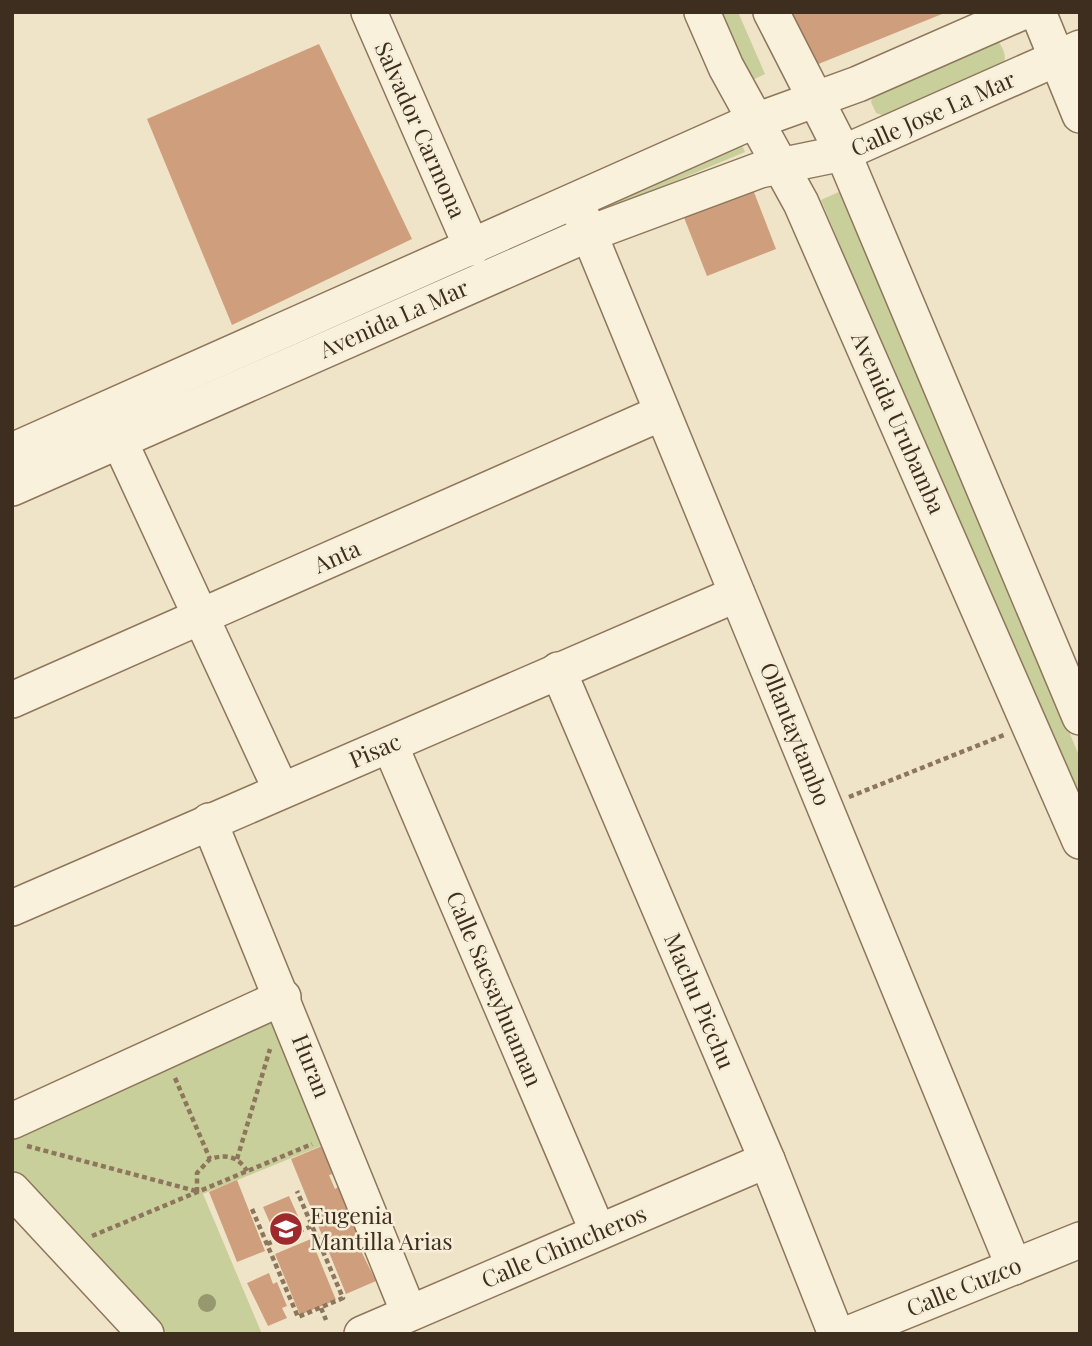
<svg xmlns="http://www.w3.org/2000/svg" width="1092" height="1346" viewBox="0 0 1092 1346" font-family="'Playfair Display',serif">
<rect width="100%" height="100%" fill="#f0e4c8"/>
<g fill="#c9cf9b">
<path d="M715,12H738L765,74L746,83Z"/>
<path d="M998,41C1006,52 1007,59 1001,71L891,118L876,113L871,102L876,88Z"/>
<path d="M741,143L745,152L592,216L588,207Z"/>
<path d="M843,190L1080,758V819L821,200Z"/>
<path d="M280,1008L333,1141L203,1194L262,1334H168L12,1168V1128Z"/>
</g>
<g fill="#cf9f7d">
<path d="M789,12H947L816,65Z"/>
<path d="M319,44L412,239L232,325L147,119Z"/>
<path d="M752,187L776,249L707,276L683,215Z"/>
<path d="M322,1146L333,1174L329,1175L335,1189L338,1187L360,1241L357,1243L376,1281L346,1294L291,1159Z"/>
<path d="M237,1180L265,1251L237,1262L209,1192Z"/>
<path d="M289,1196L300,1221L274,1232L263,1207Z"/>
<path d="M311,1239L336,1300L300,1315L275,1254Z"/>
<path d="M269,1273L273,1284L277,1282L287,1306L282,1308L287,1318L268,1326L247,1283Z"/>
</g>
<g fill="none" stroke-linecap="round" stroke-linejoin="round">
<g stroke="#8d765c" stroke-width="38">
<g id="minor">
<path d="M369,12L472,248"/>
<path d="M702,12L726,67L801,203L1080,841"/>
<path d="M771,12L843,153L1080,717"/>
<path d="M1038,12L1080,115"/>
<path d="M576,202L1014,1267"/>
<path d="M119,440L281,790"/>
<path d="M12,451L742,126L858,84L1022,12"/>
<path d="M12,488L588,234L760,170L843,153L1080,48"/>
<path d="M558,670L767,1160L836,1334"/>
<path d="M12,700L661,413"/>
<path d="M390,745L598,1232"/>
<path d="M209,821L409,1313"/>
<path d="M12,908L737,594"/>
<path d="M12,1121L283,997"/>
<path d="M12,1190L146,1334"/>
<path d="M362,1334L767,1160"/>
<path d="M848,1334L1080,1240"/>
</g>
</g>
<g stroke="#8d765c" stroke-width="4.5" stroke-dasharray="5 3.5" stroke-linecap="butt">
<path d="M849,797L1004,735"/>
<path d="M175,1078L210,1159"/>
<path d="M27,1146L196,1191"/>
<path d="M237,1159L270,1049"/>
<path d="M197,1192V1173L210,1159C226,1154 238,1156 247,1171"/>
<path d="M252,1209L298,1317L343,1298L297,1191"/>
<path d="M92,1236L312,1144"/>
<path d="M267,1244L312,1226"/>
<path d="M321,1308L326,1320"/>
</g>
<use href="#minor" stroke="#faf1dc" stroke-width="35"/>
</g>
<circle fill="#96986f" cx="207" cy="1303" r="9"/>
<defs>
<g id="school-disc" transform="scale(1.75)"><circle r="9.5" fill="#9e2a2b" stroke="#f7eed8"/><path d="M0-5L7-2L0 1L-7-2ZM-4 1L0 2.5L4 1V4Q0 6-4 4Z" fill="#fff"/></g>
</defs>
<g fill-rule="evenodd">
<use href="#school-disc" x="286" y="1229"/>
</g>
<g text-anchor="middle" stroke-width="5" stroke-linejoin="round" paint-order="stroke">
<g font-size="23" fill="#3d2e20" stroke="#f7eed8">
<text transform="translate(933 114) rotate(-24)" y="8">Calle Jose La Mar</text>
<text transform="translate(420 130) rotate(66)" y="8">Salvador Carmona</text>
<text transform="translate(394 319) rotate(-24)" y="8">Avenida La Mar</text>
<text transform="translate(898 423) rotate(66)" y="8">Avenida Urubamba</text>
<text transform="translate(337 557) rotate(-24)" y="8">Anta</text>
<text transform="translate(795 734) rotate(68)" y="8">Ollantaytambo</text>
<text transform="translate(375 751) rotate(-23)" y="8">Pisac</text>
<text transform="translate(494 989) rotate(67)" y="8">Calle Sacsayhuaman</text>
<text transform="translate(699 1001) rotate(67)" y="8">Machu Picchu</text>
<text transform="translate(311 1066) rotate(68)" y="8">Huran</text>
<text transform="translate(564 1247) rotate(-23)" y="8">Calle Chincheros</text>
<text transform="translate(964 1287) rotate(-22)" y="8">Calle Cuzco</text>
</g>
<g font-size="23" fill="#3d2e20" stroke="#f7eed8" text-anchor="start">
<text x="310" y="1224">Eugenia<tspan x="310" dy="26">Mantilla Arias</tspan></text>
</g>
</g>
<rect width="1092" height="1346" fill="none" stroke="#3d2e20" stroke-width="28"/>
</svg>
